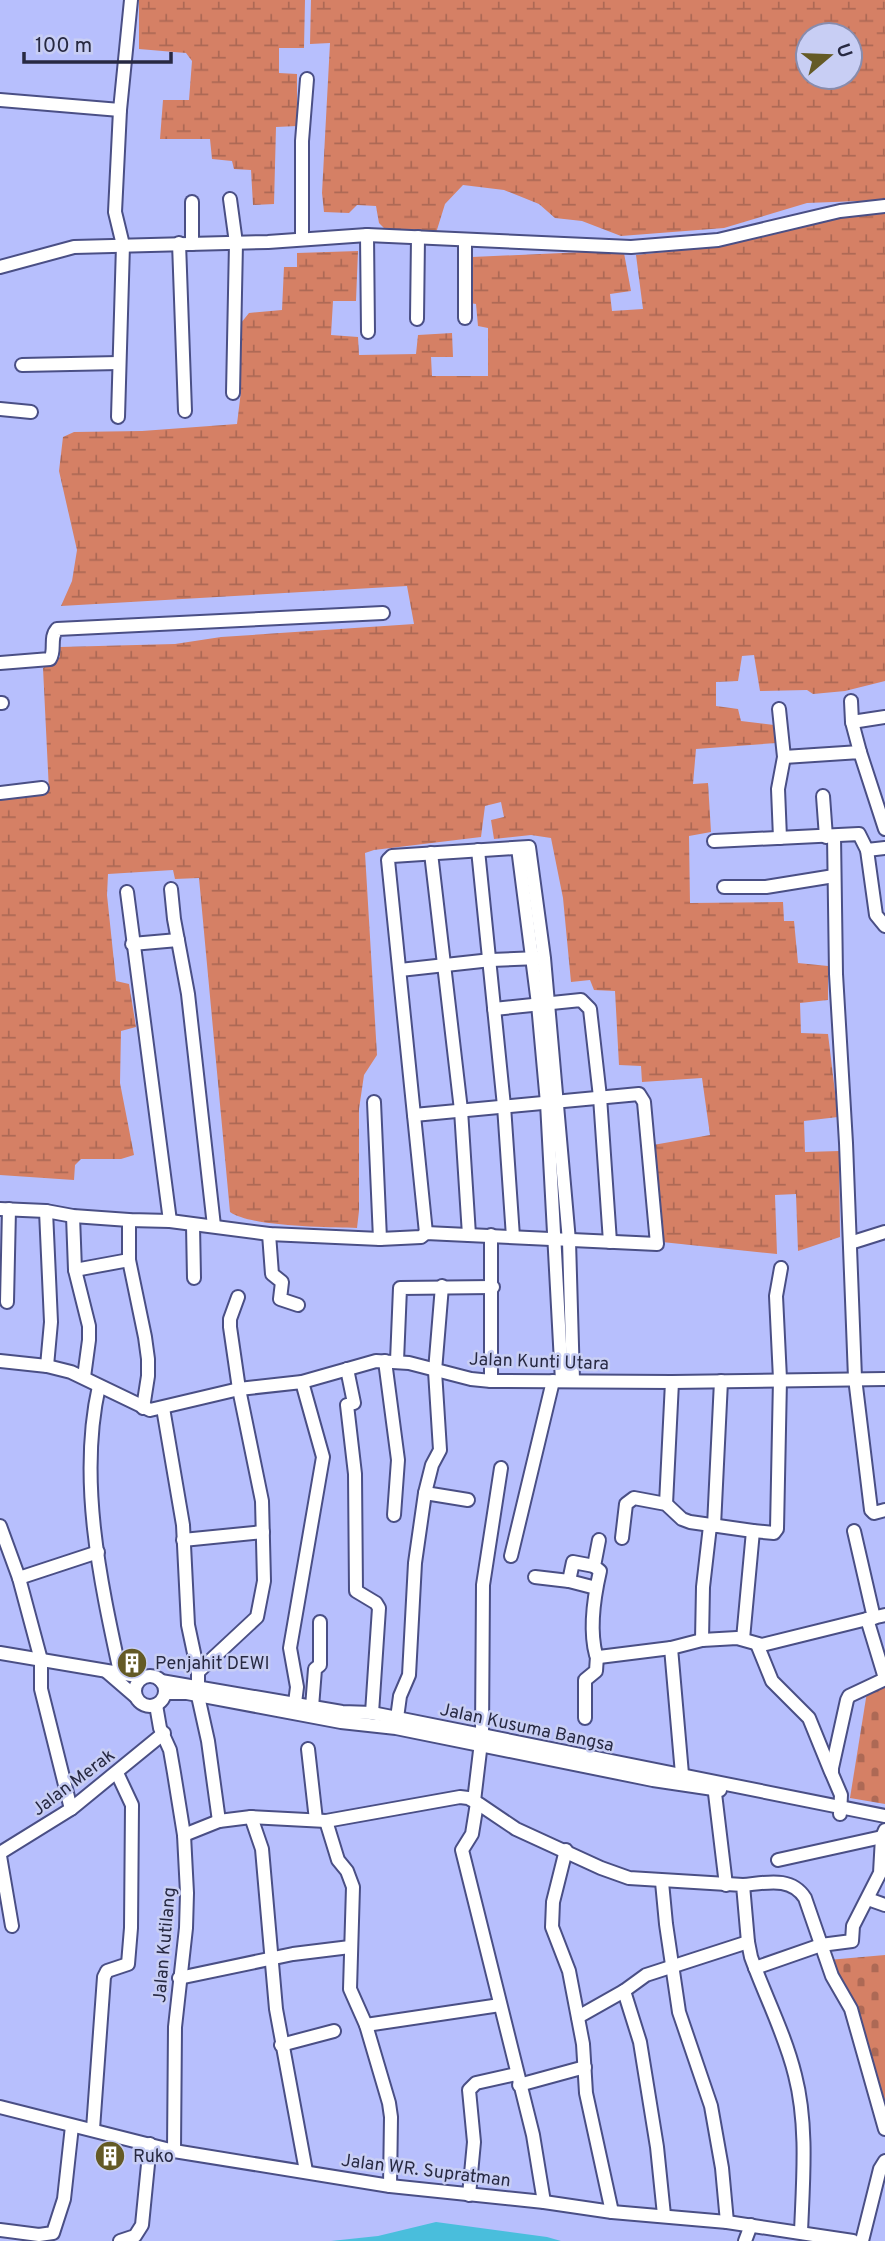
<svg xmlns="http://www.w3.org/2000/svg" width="885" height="2241" viewBox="0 0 885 2241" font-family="Overpass,sans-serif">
<defs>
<pattern id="wetland-marsh" width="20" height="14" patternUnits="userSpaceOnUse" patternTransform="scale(1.75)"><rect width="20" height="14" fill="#d58065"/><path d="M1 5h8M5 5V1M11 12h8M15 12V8" fill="none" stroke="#ad6955"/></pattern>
<pattern id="cemetery-stones" width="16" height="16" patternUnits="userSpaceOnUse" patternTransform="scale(1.75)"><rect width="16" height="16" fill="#d58065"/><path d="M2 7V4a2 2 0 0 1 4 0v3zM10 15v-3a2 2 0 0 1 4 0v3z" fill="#ad6955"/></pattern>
</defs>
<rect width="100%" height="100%" fill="#b7bffd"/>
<g fill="url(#wetland-marsh)" fill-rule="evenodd">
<path d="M139,0H305L304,48H279V73L297,74V126L276,127L274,204L253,205L251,170L234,169L232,161L212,159L210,139H160L163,100H189L192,61L186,53L139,49Z"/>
<path d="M311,0H885V200L807,203L724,228L621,236L582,221L555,218L539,204L504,190L463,185L445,204L436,233L388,232L379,223L376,206L357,205L349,213L324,212L322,193L330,43L310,44ZM808,35H850V77H808Z"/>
<path d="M885,213V681L845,691L813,694L807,690L760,691L754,655L742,656L738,681L716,682V706L738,709L741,721L774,725L776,743L696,749L693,784L708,783L711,832L689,836L690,903L783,902L784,921H794L798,963L828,966V1000L800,1003L801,1033L828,1034L838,1117L804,1121L805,1152L839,1151L840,1237L798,1251L796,1194L775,1195L777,1254L662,1242L653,1145L710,1135L702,1078L642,1082L641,1066L619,1065L615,991L594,990L590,980L571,982L563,898L551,838L531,835L494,839L491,820L504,817L501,802L485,806L481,837L374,850L365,853L377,1055L364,1075L359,1109V1211L357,1228C329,1227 251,1227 230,1212L199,878L175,879L173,870L108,874L107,895L116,981L129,984L136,1027L121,1031L120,1083L134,1155L121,1159H81L75,1165L74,1180L0,1175V797L49,791L43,668L60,657V647L175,644L221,637L414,624L407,586L61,606L72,581L77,550L59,471L63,437L74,432L142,431L237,424L241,391L237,328L249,313L282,310L284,267H297V253L358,251L356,301H333L331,335L358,337L359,355L416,354L418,335L452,333L453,357H431L432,376H488V328L478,326L476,304L470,303L472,257L584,252L624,253L631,291L610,294L612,311L643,309L636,255L722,246L776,234L816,220Z"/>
</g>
<g fill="url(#cemetery-stones)">
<path d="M885,1682V1804L850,1798L867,1692Z"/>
<path d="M885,1955V2108L828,1960Z"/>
</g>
<path fill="#49bedc" d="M436,2222L547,2237L561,2241H331L378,2236Z"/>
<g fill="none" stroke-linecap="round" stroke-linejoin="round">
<g stroke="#4a4f85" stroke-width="16">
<g id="minor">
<path d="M0,100L120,110"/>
<path d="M230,199L236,243L233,393"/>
<path d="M367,235L368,332"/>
<path d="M302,238V141L307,79"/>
<path d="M465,240V318"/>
<path d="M179,243L185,411"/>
<path d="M192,244V202"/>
<path d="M0,267L74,247L268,242L367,235L631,247L718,240L840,211L885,206"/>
<path d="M417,319L418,237"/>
<path d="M22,365L119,363"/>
<path d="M0,409L31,412"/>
<path d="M118,417L123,245L115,212L120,110L131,0"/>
<path d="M0,663L50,659C56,650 49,638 57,629L383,613"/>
<path d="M851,701L852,722L885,717"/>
<path d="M0,703H2"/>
<path d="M779,709L784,757L778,789L780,838"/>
<path d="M852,722L860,752"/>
<path d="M784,757L860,752L885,829"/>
<path d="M0,793L42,788"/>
<path d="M823,796L826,837"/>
<path d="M834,836L836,974L846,1143L855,1378L871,1510L874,1513L885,1510"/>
<path d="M714,841L859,834L867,850L876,915L885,926"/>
<path d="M518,848L538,1004L547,1103L562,1381"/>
<path d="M478,850L504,1106L513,1237"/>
<path d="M867,850L885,848"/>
<path d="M431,853L461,1110L469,1235"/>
<path d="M724,887H766L834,876"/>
<path d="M171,889L174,919L188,994L214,1226"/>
<path d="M127,892L170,1221"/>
<path d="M132,944L178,940"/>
<path d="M400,970L491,960L539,958"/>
<path d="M494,1009L581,1000L590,1009L600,1097L610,1242"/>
<path d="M374,1102L380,1239"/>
<path d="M0,1209L46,1211L73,1216L129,1220L170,1221L269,1234L380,1239L421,1237L426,1233L657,1244L644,1102L639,1094L414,1115"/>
<path d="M46,1211L51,1322L47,1366"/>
<path d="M73,1216L75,1270L89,1326V1340L84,1377"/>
<path d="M129,1220V1260L145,1337L148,1359V1376L143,1408"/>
<path d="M193,1225L194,1278"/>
<path d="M426,1233L388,860L392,856L529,847L544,958L569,1241L573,1380"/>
<path d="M269,1234L272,1274L282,1282L280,1299L298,1305"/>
<path d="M491,1235V1381"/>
<path d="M850,1243L885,1232"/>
<path d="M75,1270L129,1260"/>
<path d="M7,1302L9,1209"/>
<path d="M0,1361L47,1366L71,1372L150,1410L239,1389L302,1382L376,1361L409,1363L471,1379L491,1381L672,1382L885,1379"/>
<path d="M385,1361L398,1460L394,1515"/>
<path d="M397,1361L400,1288L493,1287"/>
<path d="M347,1369L354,1403L347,1405L355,1474L356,1591L376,1603L379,1608L372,1713"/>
<path d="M99,1386C78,1479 100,1580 120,1672"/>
<path d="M163,1408L183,1525L188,1625L198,1672"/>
<path d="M425,1493L468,1500"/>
<path d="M666,1504L672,1382"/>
<path d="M0,1526L19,1578L41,1660V1689L71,1809"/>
<path d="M714,1526L721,1381"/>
<path d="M753,1531L774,1533L777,1529L780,1379L776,1296L781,1268"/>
<path d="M854,1531L874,1618"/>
<path d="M622,1538L626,1504L634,1498L666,1504L682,1519L690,1522L753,1531L743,1639"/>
<path d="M183,1540L263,1532"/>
<path d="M599,1540L594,1566L600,1571C594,1597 589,1629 596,1655L599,1657L671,1648"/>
<path d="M511,1556L553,1381"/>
<path d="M594,1566L573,1562L569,1581L596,1588"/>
<path d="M535,1577L569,1581"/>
<path d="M19,1578L98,1552"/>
<path d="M702,1640L703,1587L710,1526"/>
<path d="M757,1644L772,1681L809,1718L831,1772"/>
<path d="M0,1653L143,1677"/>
<path d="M107,1672L136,1697"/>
<circle cx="150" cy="1691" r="15"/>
<path d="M161,1681L342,1712L372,1713L885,1816"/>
<path d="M198,1686V1672L257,1617L264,1581L262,1501L239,1389L230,1327V1319L238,1297"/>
<path d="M165,1693H187L341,1722L396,1728L653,1780L720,1790"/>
<path d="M198,1696L208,1741L219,1821"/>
<path d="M295,1703L297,1687L290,1648L323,1457L302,1382"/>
<path d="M156,1705L160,1728L170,1750L174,1773L184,1835L187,1893L186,1928L175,2027L174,2151"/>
<path d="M312,1707L315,1669L320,1665V1622"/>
<path d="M397,1718L400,1696L409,1675L415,1563L425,1493L432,1465L440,1450L435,1371L442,1286"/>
<path d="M585,1718V1680L596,1671L597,1656"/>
<path d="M308,1749L316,1820"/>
<path d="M682,1774L671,1648L702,1640L737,1638L762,1645L867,1619"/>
<path d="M714,1785L726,1885"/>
<path d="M474,1801L482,1734L483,1585L501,1468"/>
<path d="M477,1803L472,1834L462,1850L533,2135L544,2202"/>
<path d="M840,1814L841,1795L832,1774V1768L847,1700L849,1696L883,1680L884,1675L867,1619L885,1615"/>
<path d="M251,1817L262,1849L276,2009L306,2171"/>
<path d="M326,1821L338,1860L347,1871L353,1887L350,1989L366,2025L389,2103L391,2117L390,2186"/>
<path d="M184,1835L219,1821L251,1817L326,1821L460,1797L468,1798L479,1804L516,1829L601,1868L629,1878L743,1885L748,1942L751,1957C765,1996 785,2034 795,2075C808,2125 803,2181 801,2232"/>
<path d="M566,1850L553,1902L552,1927L569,1971L583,2044L586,2093L612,2212"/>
<path d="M0,1853L71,1809L164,1733"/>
<path d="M0,1856L12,1926"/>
<path d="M778,1860L882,1837"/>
<path d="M662,1882L666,1924L679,2012L711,2106L722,2168L727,2222"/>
<path d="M743,1885C766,1883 791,1876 805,1898L832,1976L851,2009L885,2129"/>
<path d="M868,1899L885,1905"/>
<path d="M755,1968L821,1945L852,1941L853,1926L880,1873L882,1837L885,1830"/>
<path d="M179,1978L293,1954L350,1947"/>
<path d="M624,1991L640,2042L657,2147L664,2215"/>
<path d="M578,2017L624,1991L646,1975L748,1942"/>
<path d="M366,2025L500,2005"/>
<path d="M281,2045L334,2031"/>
<path d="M519,2085L585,2067"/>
<path d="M0,2107L174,2151L390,2186L544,2202L612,2212L727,2222L853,2241"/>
<path d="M93,2129L104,1977L107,1971L128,1964L131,1928L132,1805L117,1773"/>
<path d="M469,2195L474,2142L469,2090L476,2083L516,2074"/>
<path d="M0,2230L39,2235L53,2233L64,2199L72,2126"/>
<path d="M120,2241L135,2236L142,2225L150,2144"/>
<path d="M745,2241L751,2225"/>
<path d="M862,2241L880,2169L885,2161"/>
</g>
</g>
<use href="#minor" stroke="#fff" stroke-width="12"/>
</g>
<defs>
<g id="building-disc" transform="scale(1.575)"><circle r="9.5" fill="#645a26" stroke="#c8cef4"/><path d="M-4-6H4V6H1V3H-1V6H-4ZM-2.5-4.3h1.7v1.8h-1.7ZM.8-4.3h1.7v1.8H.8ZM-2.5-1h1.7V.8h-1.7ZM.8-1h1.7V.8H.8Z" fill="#fff"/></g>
</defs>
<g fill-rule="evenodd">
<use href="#building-disc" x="132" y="1663"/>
<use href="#building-disc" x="110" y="2156"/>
</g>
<g text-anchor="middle" stroke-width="5" stroke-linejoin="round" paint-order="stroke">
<g font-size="18" fill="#272942" stroke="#c8cef4">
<text transform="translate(539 1361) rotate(2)" y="6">Jalan Kunti Utara</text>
<text transform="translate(527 1727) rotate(12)" y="6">Jalan Kusuma Bangsa</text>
<text transform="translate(73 1782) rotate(-37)" y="6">Jalan Merak</text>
<text transform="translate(164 1945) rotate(-85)" y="6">Jalan Kutilang</text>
<text transform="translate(426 2170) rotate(7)" y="6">Jalan WR. Supratman</text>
</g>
<g font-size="18" fill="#272942" stroke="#c8cef4" text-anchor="start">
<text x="155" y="1669">Penjahit DEWI</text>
<text x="133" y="2162">Ruko</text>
</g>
</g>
<g transform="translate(829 56) rotate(71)"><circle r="33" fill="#c8cef4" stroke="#888cad" stroke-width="2"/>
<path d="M0-5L12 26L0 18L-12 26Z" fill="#645a26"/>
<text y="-10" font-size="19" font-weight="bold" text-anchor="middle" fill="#272942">U</text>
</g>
<path d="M24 52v10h147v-10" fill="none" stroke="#272942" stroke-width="3.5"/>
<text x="35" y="52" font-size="21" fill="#272942" stroke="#c8cef4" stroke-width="5" paint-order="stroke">100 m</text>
</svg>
